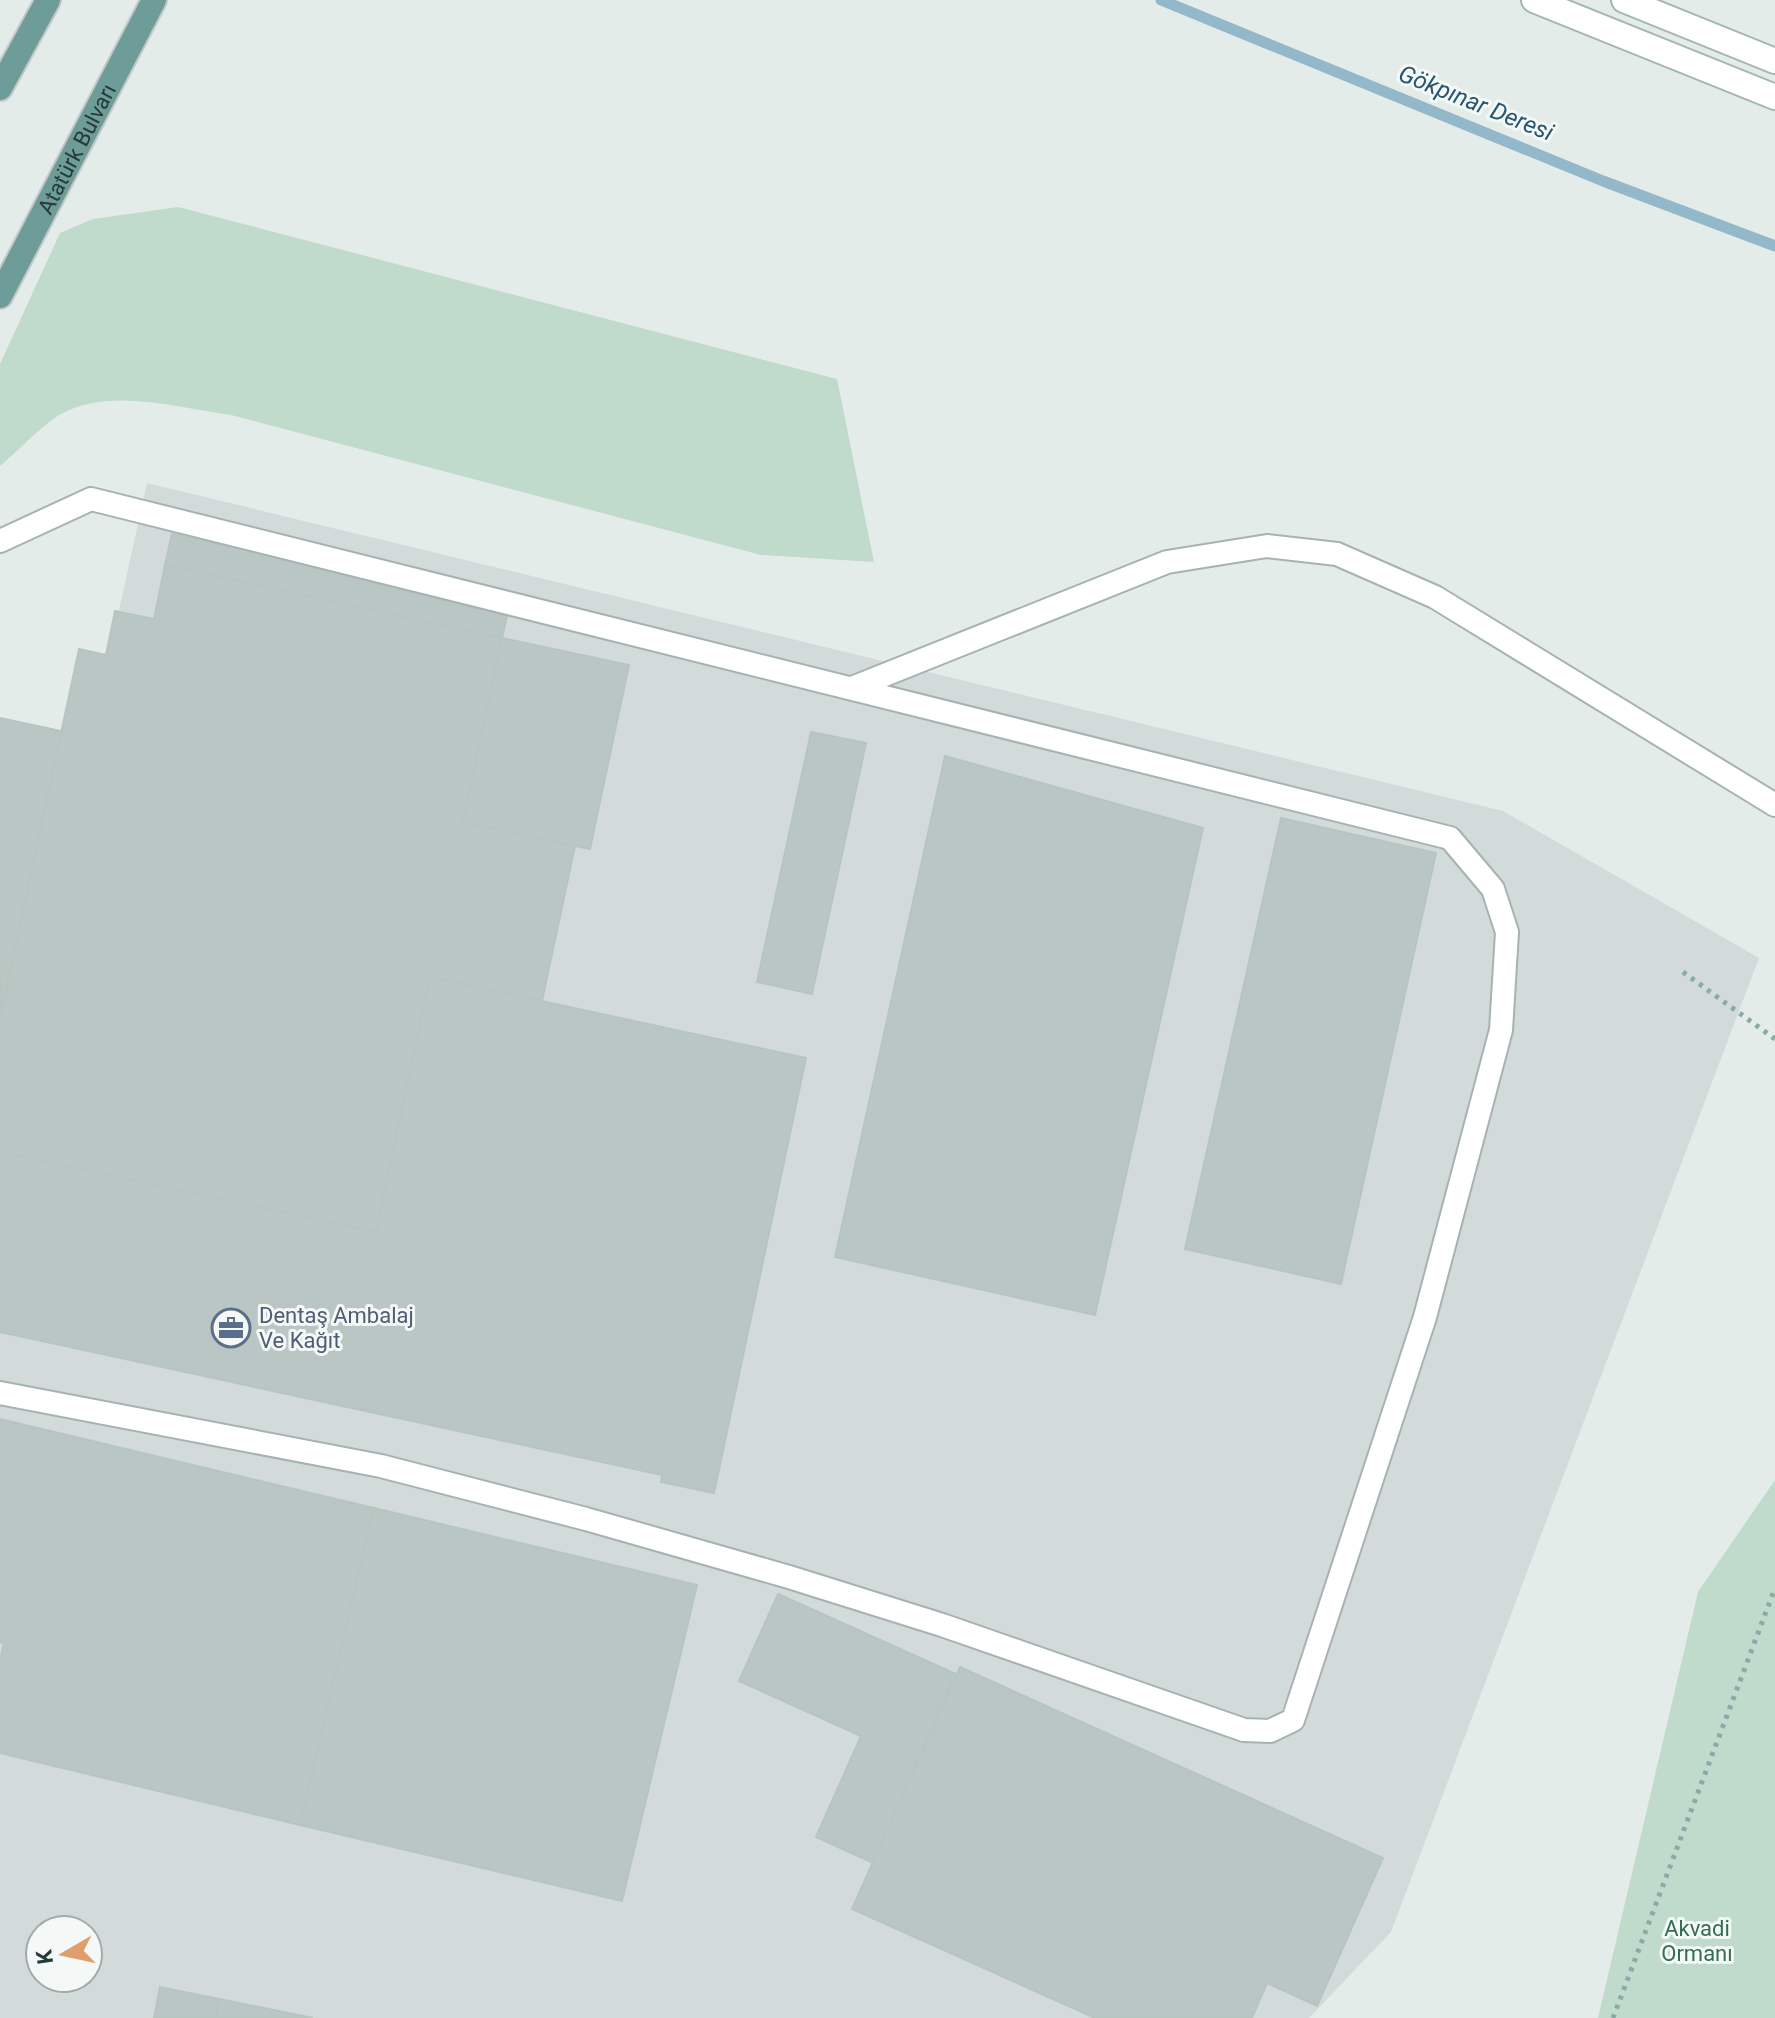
<svg xmlns="http://www.w3.org/2000/svg" width="1775" height="2018" viewBox="0 0 1775 2018" font-family="Roboto,sans-serif">
<rect width="100%" height="100%" fill="#e4ecea"/>
<path fill="#d2dbd9" fill-rule="evenodd" d="M147,483L1503,811L1759,958L1391,1932L1309,2018H0V1152ZM40,1930H88V1978H40Z"/>
<g fill="#c0dacb">
<path d="M178,207L837,379L874,562L761,555L231,415C177,408 112,387 61,414C43,424 17,452 0,466V364L60,233L93,219Z"/>
<path d="M1775,1480V2018H1598L1698,1592Z"/>
</g>
<g fill="none" stroke-linecap="round" stroke-linejoin="round">
<path stroke="#93b8ca" stroke-width="11" d="M1161,0L1603,181L1775,246"/>
</g>
<g fill="#bac6c3" stroke="#b7c5c1" stroke-width="2">
<path d="M172,534L509,607L502,638L165,565Z"/>
<path d="M165,565L502,638L463,822L575,846L542,1001L430,977L376,1232L0,1152V1019L79,649L106,655L115,611L154,619Z"/>
<path d="M502,638L629,665L590,849L463,822Z"/>
<path d="M0,718L61,731L0,1019Z"/>
<path d="M811,732L866,743L812,994L757,982Z"/>
<path d="M945,756L1203,828L1095,1315L835,1257Z"/>
<path d="M1281,818L1436,853L1341,1284L1185,1249Z"/>
<path d="M430,977L806,1058L714,1493L661,1482L662,1475L0,1332V1152L376,1232Z"/>
<path d="M0,1419L374,1508L300,1825L0,1753V1660L4,1643L0,1642Z"/>
<path d="M374,1508L697,1585L622,1901L300,1825Z"/>
<path d="M778,1594L956,1674L873,1863L816,1837L861,1736L739,1681Z"/>
<path d="M960,1667L1383,1858L1317,2006L1267,1983L1252,2018H1095L852,1909Z"/>
<path d="M160,1987L219,1999L216,2018H154Z"/>
<path d="M219,1999L313,2018H216Z"/>
</g>
<g fill="none" stroke-linecap="round" stroke-linejoin="round">
<g stroke="#a7b3b1" stroke-width="26">
<g id="lane">
<path d="M0,541L91,499L1450,838L1493,889L1507,932L1501,1030L1425,1317L1293,1720L1270,1731L1244,1730L942,1625L789,1577L586,1519L381,1466L0,1393"/>
<path d="M852,688L1167,562L1267,546L1337,554L1435,597L1775,805"/>
</g>
</g>
<g stroke="#a4b6b3" stroke-width="28">
<g id="secondary">
<path d="M1534,0L1775,97"/>
<path d="M1624,0L1775,61"/>
</g>
</g>
<g stroke="#c2c8c8" stroke-width="28">
<g id="primary">
<path d="M0,88L48,0"/>
<path id="s1" d="M0,296L154,0"/>
</g>
</g>
<g stroke="#88aba7" stroke-width="5" stroke-dasharray="4 6" stroke-linecap="butt">
<path d="M1683,972L1775,1039"/>
<path d="M1613,2018L1775,1588"/>
</g>
<use href="#lane" stroke="#fff" stroke-width="22"/>
<use href="#secondary" stroke="#fff" stroke-width="24"/>
<use href="#primary" stroke="#6e9c98" stroke-width="24"/>
</g>
<defs>
<g id="office-ring" transform="scale(2)"><circle r="9.5" fill="#f4f8f7" stroke="#5c6f8a" stroke-width="1.5"/><path d="M-6-3h4V-5.5h4V-3h4V5H-6ZM-1-4.5V-3h2v-1.5ZM-6 0V1H6V0Z" fill="#5c6f8a"/></g>
</defs>
<g fill-rule="evenodd">
<use href="#office-ring" x="231" y="1328"/>
</g>
<g text-anchor="middle" stroke-width="6" stroke-linejoin="round" paint-order="stroke">
<g font-size="22" fill="#263b39" stroke="#f4f8f7">
<text dy="8" stroke="none"><textPath href="#s1" startOffset="166">Atatürk Bulvarı</textPath></text>
</g>
<g font-size="22" fill="#4e5e75" stroke="#f4f8f7" text-anchor="start">
<text x="259" y="1323">Dentaş Ambalaj<tspan x="259" dy="25">Ve Kağıt</tspan></text>
</g>
<g font-size="22" fill="#356d54" stroke="#f4f8f7">
<text x="1697" y="1936">Akvadi<tspan x="1697" dy="25">Ormanı</tspan></text>
</g>
<g font-size="24" font-style="italic" fill="#275770" stroke="#f4f8f7">
<text transform="translate(1476 103) rotate(22)" y="8">Gökpınar Deresi</text>
</g>
</g>
<g transform="translate(64 1954) rotate(261)"><circle r="38" fill="#f4f8f7" stroke="#a2acab" stroke-width="2"/>
<path d="M0-6L14 30L0 20L-14 30Z" fill="#e19e6d"/>
<text y="-12" font-size="22" font-weight="bold" text-anchor="middle" fill="#263b39">K</text>
</g>
</svg>
